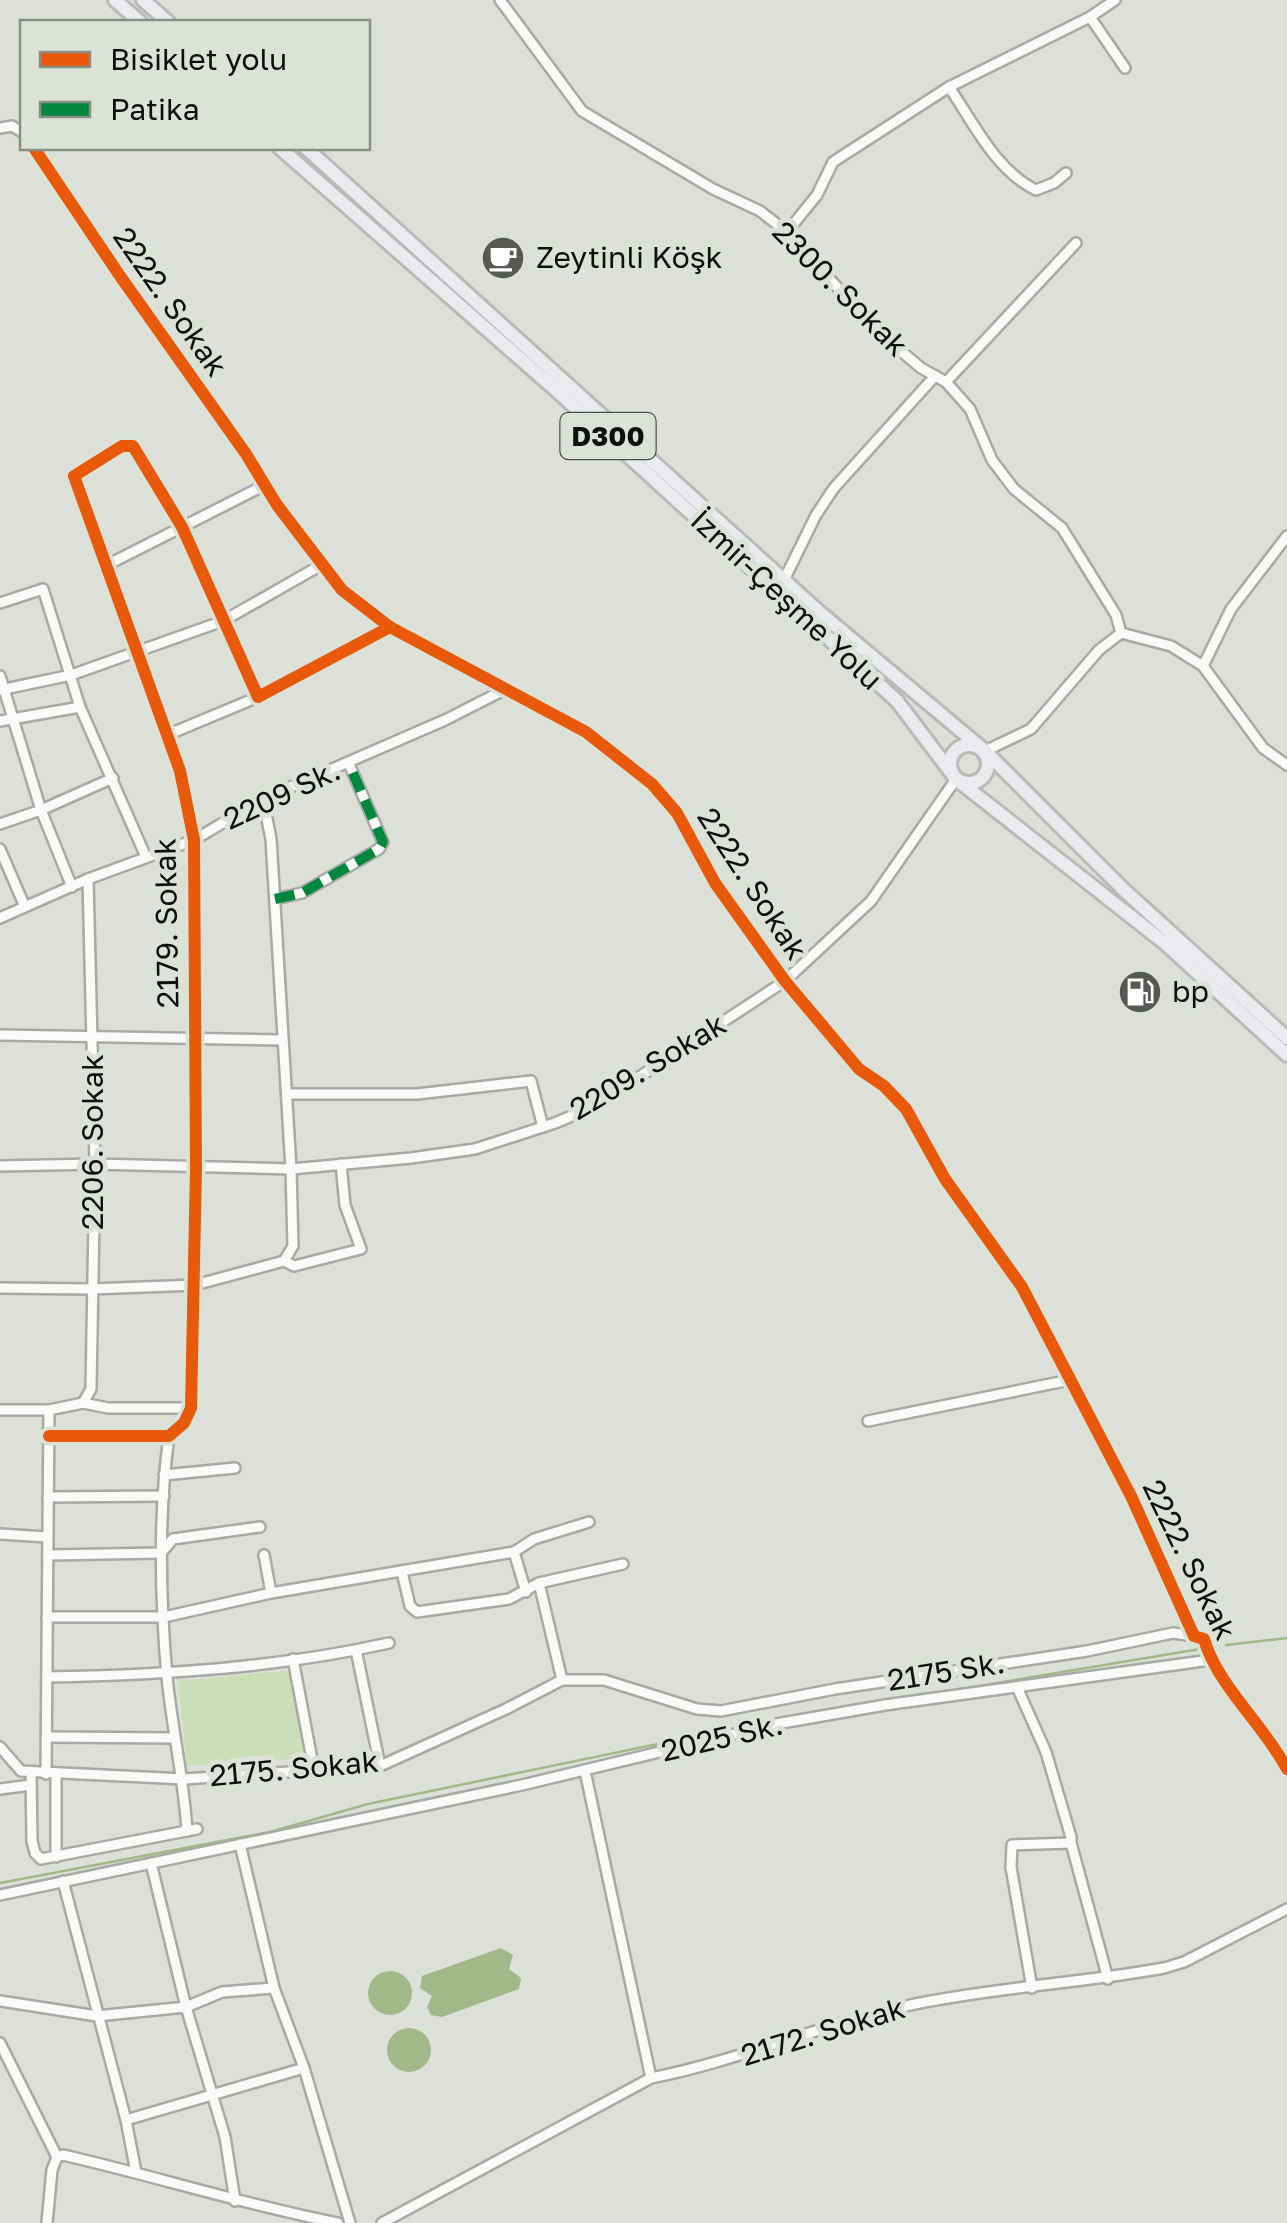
<svg xmlns="http://www.w3.org/2000/svg" width="1287" height="2223" viewBox="0 0 1287 2223" font-family="'Golos Text',sans-serif">
<rect width="100%" height="100%" fill="#dce0d9"/>
<path fill="#ccdeb8" d="M293,1670L308,1758L187,1766L178,1681Z"/>
<g fill="#a3b888">
<path d="M501,1948L513,1955L509,1969L521,1978L519,1989L442,2017L431,2015L427,2007L432,1996L420,1988L422,1976Z"/>
<circle cx="390" cy="1993" r="22"/>
<circle cx="409" cy="2050" r="22"/>
</g>
<g fill="none" stroke-linecap="round" stroke-linejoin="round">
<g stroke="#a3b888" stroke-width="2.5">
<path d="M1226,1645L1287,1638"/>
<path d="M787,1718L1200,1649"/>
<path d="M0,1883L270,1832L368,1804L774,1720"/>
</g>
<g stroke="#a7aaa5" stroke-width="14">
<g id="minor">
<path d="M500,0L582,111L713,189L760,211L787,232L875,329L921,368L946,382L970,409L992,460L1014,489L1062,528L1116,615L1121,633"/>
<path d="M1090,17L1125,68"/>
<path d="M949,87C973,122 996,171 1036,190L1054,183L1066,173"/>
<path d="M0,128L12,126L22,132"/>
<path d="M34,148L120,276L246,454L277,505L342,590L390,627L586,732L652,784L677,813L715,883L785,981L859,1069L884,1086L906,1109L945,1179L1022,1287L1132,1498L1194,1636L1204,1639C1217,1685 1264,1725 1287,1769"/>
<path d="M787,232L817,195L833,162L949,87L1090,17L1115,0"/>
<path d="M946,382L1076,243"/>
<path d="M107,565L265,485"/>
<path d="M784,580L816,515L834,488L935,376"/>
<path d="M0,603L43,589L80,707L146,857"/>
<path d="M1203,666L1231,609L1287,536"/>
<path d="M0,676L41,810L72,887"/>
<path d="M0,690L71,675L223,621L323,564"/>
<path d="M0,721L80,707"/>
<path d="M167,735L258,697"/>
<path d="M985,751L1031,729L1099,650L1121,633L1171,646L1203,666L1263,748L1287,765"/>
<path d="M263,799L271,839L291,1169L293,1246L284,1261"/>
<path d="M0,824L41,810L113,778"/>
<path d="M0,849L25,907"/>
<path d="M275,899L302,893L379,849L383,842L349,764"/>
<path d="M0,918L88,879L194,840L263,799L445,720L506,689"/>
<path d="M0,1035L282,1040"/>
<path d="M287,1094H417L531,1081L543,1127"/>
<path d="M0,1166L95,1164L291,1169L411,1158L475,1149L555,1123L595,1106L785,981L871,901L956,779"/>
<path d="M0,1288L92,1289L195,1285L284,1261L294,1266L361,1249L345,1205L341,1164"/>
<path d="M83,1403L91,1389L95,1164L88,879"/>
<path d="M0,1410H49L83,1403L108,1408H191"/>
<path d="M868,1421L1070,1380"/>
<path d="M49,1436H169L184,1423L191,1408L196,1168L194,840L180,771L74,476L122,446H133L182,527L258,697L390,627"/>
<path d="M169,1436C158,1515 160,1597 167,1677C172,1729 184,1779 187,1831"/>
<path d="M164,1475L235,1468"/>
<path d="M48,1497L164,1496"/>
<path d="M0,1534L47,1537"/>
<path d="M514,1552L526,1592"/>
<path d="M48,1555L161,1553L173,1539L260,1527"/>
<path d="M264,1555L271,1593"/>
<path d="M402,1572L410,1606L417,1612L509,1599L539,1583L562,1680"/>
<path d="M539,1583L623,1564"/>
<path d="M47,1617H164L271,1593L514,1552L534,1539L589,1522"/>
<path d="M356,1650L380,1766"/>
<path d="M293,1659L314,1770"/>
<path d="M47,1677C162,1675 277,1668 389,1643"/>
<path d="M1017,1687L1046,1752L1071,1837V1843L1012,1845L1011,1867L1032,1988"/>
<path d="M48,1737L174,1738"/>
<path d="M0,1747L21,1771L184,1779L380,1766L506,1709L562,1680H604L697,1709L721,1711L835,1689L1087,1651L1173,1633L1194,1636"/>
<path d="M585,1771L651,2078"/>
<path d="M31,1772L32,1841L35,1853L41,1859L197,1829"/>
<path d="M46,1774L49,1410"/>
<path d="M56,1774V1857"/>
<path d="M0,1789L31,1785"/>
<path d="M1071,1843L1108,1979"/>
<path d="M240,1844L274,1988L304,2068L350,2223"/>
<path d="M151,1863L186,2007L225,2137L235,2201"/>
<path d="M63,1881L126,2120L136,2172"/>
<path d="M0,1895L522,1785L776,1724L885,1705L1210,1660"/>
<path d="M0,2001L97,2016L186,2007L222,1992L274,1988"/>
<path d="M0,2043L57,2157"/>
<path d="M126,2120L304,2068"/>
<path d="M47,2223L52,2170L57,2157L63,2155C155,2176 245,2205 338,2223"/>
<path d="M382,2223L651,2078C741,2060 825,2023 915,2004C997,1987 1082,1983 1164,1968L1184,1962L1287,1909"/>
</g>
</g>
<g stroke="#b9bbb8" stroke-width="18">
<g id="highway">
<path d="M115,0L140,22"/>
<path d="M143,0L168,22"/>
<path d="M280,148L556,390L897,701L956,779L1166,944L1287,1055"/>
<path d="M306,148L818,611L985,751L1125,891L1287,1038"/>
<circle cx="969" cy="764" r="19"/>
</g>
</g>
<use href="#minor" stroke="#fafaf9" stroke-width="9"/>
<use href="#highway" stroke="#e9ebee" stroke-width="12"/>
<path stroke="#00873e" stroke-width="10" stroke-dasharray="20 10" stroke-linecap="butt" d="M275,899L302,893L379,849L383,842L349,764"/>
<g stroke="#dce3d6" stroke-width="19">
<g id="cycleway">
<path d="M34,148L120,276L246,454L277,505L342,590L390,627L586,732L652,784L677,813L715,883L785,981L859,1069L884,1086L906,1109L945,1179L1022,1287L1132,1498L1194,1636L1204,1639C1217,1685 1264,1725 1287,1769"/>
<path d="M49,1436H169L184,1423L191,1408L196,1168L194,840L180,771L74,476L122,446H133L182,527L258,697L390,627"/>
</g>
</g>
<use href="#cycleway" stroke="#e8590c" stroke-width="12"/>
</g>
<defs>
<g id="cafe-disc" transform="scale(2.25)"><circle r="9.5" fill="#565954" stroke="#dce3d6"/><path d="M-5.5-4.5H6V0H3Q3 3.5 0 3.5H-2.5Q-5.5 3.5-5.5 0ZM3-3.2v2h1.7v-2ZM-6 4.5H4V6H-6Z" fill="#fff"/></g>
<g id="fuel-disc" transform="scale(2.25)"><circle r="9.5" fill="#565954" stroke="#dce3d6"/><path d="M-5.5-6h7V0h2V4h1.3V-2.5L3-4.5l.8-.8L6-3V5H2.5V1h-1V6h-7ZM-4.2-4.7v3.2H.2V-4.7Z" fill="#fff"/></g>
</defs>
<g fill-rule="evenodd">
<use href="#cafe-disc" x="503" y="258"/>
<use href="#fuel-disc" x="1140" y="992"/>
</g>
<g text-anchor="middle" stroke-width="10" stroke-linejoin="round" paint-order="stroke">
<rect fill="#dce3d6" stroke="#4c4f49" stroke-width="2.5" x="560.5" y="413" width="95" height="46" rx="8"/>
<g font-size="28" font-weight="bold" fill="#0e100c">
<text x="608" y="446">D300</text>
</g>
<g font-size="30" fill="#0e100c" stroke="#dce3d6" text-anchor="start">
<text x="536" y="268">Zeytinli Köşk</text>
<text x="1172" y="1002">bp</text>
</g>
<g font-size="30" fill="#0e100c" stroke="#dce3d6">
<text transform="translate(840 289) rotate(45)" y="10">2300. Sokak</text>
<text transform="translate(170 302) rotate(55)" y="10">2222. Sokak</text>
<text transform="translate(786 600) rotate(43)" y="10">İzmir-Çeşme Yolu</text>
<text transform="translate(282 795) rotate(-25)" y="10">2209 Sk.</text>
<text transform="translate(752 884) rotate(57)" y="10">2222. Sokak</text>
<text transform="translate(167 923) rotate(-91)" y="10">2179. Sokak</text>
<text transform="translate(648 1067) rotate(-31)" y="10">2209. Sokak</text>
<text transform="translate(93 1142) rotate(-90)" y="10">2206. Sokak</text>
<text transform="translate(1189 1560) rotate(64)" y="10">2222. Sokak</text>
<text transform="translate(946 1672) rotate(-9)" y="10">2175 Sk.</text>
<text transform="translate(722 1738) rotate(-13)" y="10">2025 Sk.</text>
<text transform="translate(294 1769) rotate(-5)" y="10">2175. Sokak</text>
<text transform="translate(823 2032) rotate(-17)" y="10">2172. Sokak</text>
</g>
</g>
<rect x="20" y="20" width="350" height="130" fill="#dce3d6" stroke="#8a8f85" stroke-width="2.5"/>
<rect x="40" y="52" width="50" height="15" fill="#e8590c" stroke="#8a8f85" stroke-width="2.5"/>
<text x="110" y="70" font-size="30" fill="#0e100c">Bisiklet yolu</text>
<rect x="40" y="102" width="50" height="15" fill="#00873e" stroke="#8a8f85" stroke-width="2.5"/>
<text x="110" y="120" font-size="30" fill="#0e100c">Patika</text>
</svg>
